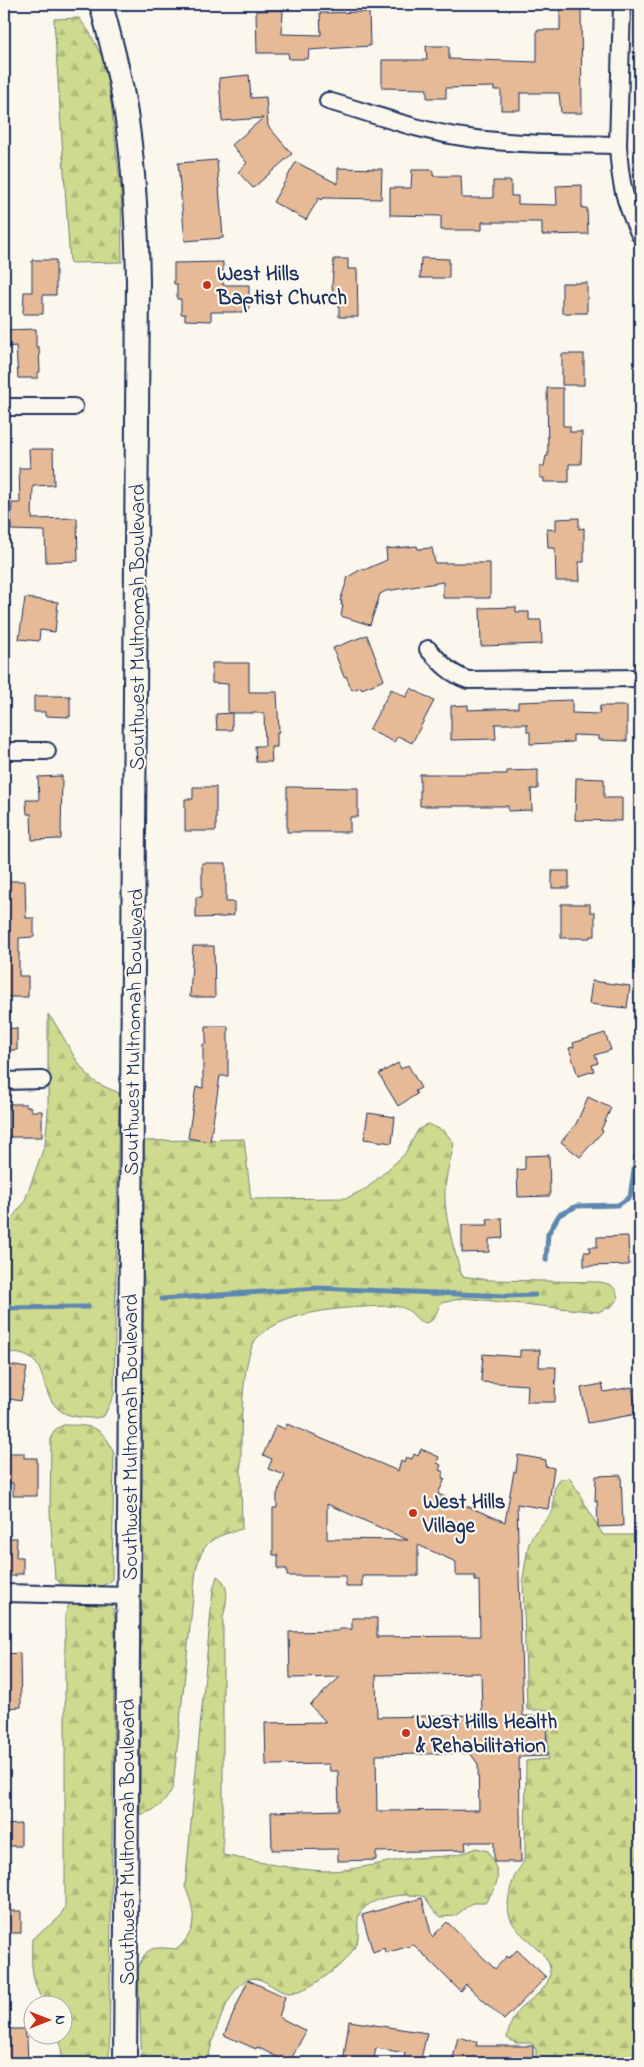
<svg xmlns="http://www.w3.org/2000/svg" width="644" height="2067" viewBox="0 0 644 2067" font-family="'Indie Flower',sans-serif">
<defs>
<pattern id="forest-firs" width="22" height="20" patternUnits="userSpaceOnUse" patternTransform="scale(1.25)"><rect width="22" height="20" fill="#ceda8d"/><path d="M5 1l3.5 6h-7zM16 11l3.5 6h-7z" fill="#b0bb7c"/></pattern>
</defs>
<rect width="100%" height="100%" fill="#fbf7ec"/>
<filter id="ink" filterUnits="userSpaceOnUse"><feTurbulence type="fractalNoise" baseFrequency=".02" numOctaves="2"/><feDisplacementMap in="SourceGraphic" scale="10" xChannelSelector="R" yChannelSelector="G"/><feConvolveMatrix kernelMatrix="1 2 1 2 8 2 1 2 1" color-interpolation-filters="sRGB"/></filter>
<g filter="url(#ink)">
<g fill="url(#forest-firs)" stroke="#748476">
<path d="M79,18L90,33L107,67L121,192L122,262L70,263L54,19Z"/>
<path d="M48,1014C65,1034 74,1065 94,1081C101,1086 111,1089 119,1093L114,1395L104,1416C96,1419 87,1418 78,1417C38,1412 50,1369 30,1358C22,1353 12,1353 4,1352V1236L10,1220L24,1203L45,1144L48,1113Z"/>
<path d="M428,1124L444,1131L454,1143C452,1156 447,1168 446,1181C441,1209 454,1249 462,1276L489,1280L600,1282C611,1284 616,1286 618,1298L612,1306L598,1312L464,1298L441,1303C438,1307 436,1317 432,1320C421,1328 416,1316 409,1311C404,1307 399,1307 393,1306C354,1307 288,1308 258,1337C235,1359 242,1493 242,1529C213,1537 203,1540 196,1570L173,1787C164,1805 158,1809 140,1815L144,1141L244,1139L251,1199L347,1198L367,1188L404,1155L418,1130Z"/>
<path d="M63,1425C91,1425 104,1426 114,1454L112,1580C99,1591 79,1588 64,1587L55,1578L50,1512L51,1437L56,1429Z"/>
<path d="M570,1478L603,1535H640V2063H536V2050L532,2043H516L507,2038C509,2027 512,2019 519,2010C530,1998 548,1991 550,1973C553,1948 508,1937 508,1907C508,1897 511,1883 516,1874C521,1864 523,1867 525,1854L526,1761L548,1759V1710H527L523,1578L528,1547L532,1536L553,1511L554,1490L560,1479Z"/>
<path d="M217,1576C232,1585 226,1604 223,1618V1855C254,1861 295,1870 326,1871C356,1871 384,1861 413,1858C434,1856 457,1858 476,1848L488,1851C501,1876 501,1880 485,1903H472L455,1916L441,1917L432,1909L425,1897C407,1892 368,1896 359,1915C356,1923 360,1934 357,1942C354,1949 346,1962 339,1966C325,1977 308,1991 290,1993C274,1994 259,1967 241,1984C224,2000 212,2040 207,2063H142L138,1969C146,1945 153,1947 177,1949C198,1931 196,1911 185,1887L213,1590Z"/>
<path d="M105,1600L112,1605L115,1618L109,2063H62L61,2046L58,2035L62,2034V2004H45C31,1984 31,1963 32,1939L59,1918L65,1907V1614L70,1602Z"/>
</g>
<g fill="none" stroke-linecap="round" stroke-linejoin="round">
<g stroke="#5e88b1" stroke-width="5">
<path d="M546,1260L548,1234L559,1215L577,1206L618,1205L630,1197L636,1156"/>
<path d="M162,1299L317,1288L507,1296L535,1295"/>
<path d="M4,1308L88,1307"/>
</g>
</g>
<g fill="#e6ba96" stroke="#1b2f5e" fill-rule="evenodd">
<path d="M560,7H581L582,113H561L559,93H520V110H501V90H494V87L446,88V98H427V89L382,88V60H427L426,46H449V59L537,62V30H560Z"/>
<path d="M283,10L282,34L321,35L320,13L369,12L370,46L309,50L308,59H289L288,53H257L256,11Z"/>
<path d="M249,75L251,98L266,97L268,126L292,154L253,188L238,172L247,163L232,145L263,118L222,121L219,78Z"/>
<path d="M217,160L223,238L185,241L178,163Z"/>
<path d="M296,162L338,184V168L382,169L381,199L323,198L322,200L319,198L306,220L273,202Z"/>
<path d="M412,170H433V176H461L462,198H493V181H511V196H518V204L557,205L556,186L582,185V208H587L588,234L542,235V222H482V230H441V216L390,215V188H411Z"/>
<path d="M421,258L449,259V278H420Z"/>
<path d="M334,259H348V269H357L358,317H339V298H333L332,285Z"/>
<path d="M32,260H56V295H43V314H23L24,292H32Z"/>
<path d="M223,262V285H249V312H211V321L185,320V314H181V299H177V284H174V263Z"/>
<rect x="562" y="283" width="25" height="30"/>
<path d="M36,329V347H39L40,372H38V378H18L16,346L4,347V330Z"/>
<rect x="562" y="354" width="22" height="31"/>
<path d="M547,388H563V426H570V432H582L581,464H569V482H544V478H540V466H544L546,456H548Z"/>
<path d="M29,449H53L54,485L33,486L32,519L77,518L78,561L46,562L45,531L11,530L12,503H20L19,468H30Z"/>
<path d="M579,518V529L584,528V562H579L580,581H556L555,548H548L547,529L556,530V519Z"/>
<path d="M417,546L418,549L432,548L435,563H490V598H443V582L386,591L380,594L370,625L341,616L343,605H341L342,601H340L348,577L363,568L364,570L387,560L386,549Z"/>
<path d="M25,598L58,602L55,632L40,630L39,641L19,639Z"/>
<path d="M516,607V612H529V620H541L542,644L481,646L480,608Z"/>
<path d="M367,635L384,680L362,689L361,687L352,690L346,676L344,677L333,648Z"/>
<path d="M212,663H249V692H277L279,732H277V747H271L272,762H256L255,746H265L264,713H228V684L212,683Z"/>
<path d="M411,688L434,701L412,743L398,736L394,742L369,730L391,689L406,697Z"/>
<path d="M34,696H70V717L45,716V712H34Z"/>
<path d="M572,700V713L599,714L600,706H627V741L599,740V736L573,735V742L530,744V732H527V724H495L496,739L451,740V706L468,705V710L518,708V702Z"/>
<path d="M232,713V730H217L216,714Z"/>
<path d="M538,770V789H531L532,810L508,811V806H420V774H507V771Z"/>
<path d="M62,776L61,839L32,840L31,814H27L26,800H39L38,777Z"/>
<path d="M576,778L604,779V798H622V821L575,820Z"/>
<path d="M193,787H216V831H185V799H193Z"/>
<path d="M287,787L358,788V817H350V832H287Z"/>
<path d="M202,863H226V902H234V915L226,916V917L196,918V897H202Z"/>
<rect x="552" y="871" width="17" height="17"/>
<path d="M4,881H25L26,918H34V937L19,938V976H28V997H4Z"/>
<path d="M561,904H590V912H595V936H590V938H561Z"/>
<path d="M193,946H214L215,997H190Z"/>
<path d="M592,981L630,986L627,1008L589,1004Z"/>
<path d="M206,1026H228V1076H220L210,1142L188,1138L196,1087L203,1088V1044H206Z"/>
<path d="M17,1028V1050H4V1029Z"/>
<path d="M605,1033L611,1050L595,1055L598,1063L592,1065L594,1071L578,1076L569,1048L574,1047L573,1043Z"/>
<path d="M398,1063L401,1069L408,1065L421,1088L415,1091L417,1094L398,1106L379,1074Z"/>
<path d="M588,1097L611,1108L601,1130L603,1131L580,1157L561,1142L576,1124Z"/>
<path d="M8,1104H26V1107H31V1111H42V1137H8Z"/>
<path d="M368,1113L395,1117L392,1143L364,1139Z"/>
<path d="M549,1155L550,1196L518,1197L517,1170L525,1169V1156Z"/>
<path d="M502,1218L503,1238L489,1239V1252L462,1253V1225H488L487,1219Z"/>
<path d="M628,1236L629,1265L584,1266V1252H590L589,1247H597V1237Z"/>
<path d="M520,1350H540L539,1367H556L555,1402H527L528,1385L481,1382L483,1354L520,1357Z"/>
<path d="M4,1364L27,1368L21,1401L4,1398Z"/>
<path d="M602,1384L604,1392L632,1387L637,1414L588,1423L581,1388Z"/>
<path d="M287,1424L398,1471L401,1461L404,1463L406,1457L412,1459L414,1454L418,1456L421,1449L439,1457L437,1463L441,1465L439,1470L444,1472L442,1478L445,1479L438,1494L505,1522L514,1471L516,1472L518,1455L546,1460L545,1466L554,1468L548,1509L517,1504L523,1716H546L547,1756L519,1757L521,1862H494V1842H465L466,1850L376,1852V1860L338,1861V1849L272,1850L271,1812L339,1810L338,1771H330L329,1764L266,1765L265,1723L326,1722L310,1705L340,1677L290,1678L289,1632L339,1631V1629H352V1618H377V1637L480,1636L479,1581H475V1576H456V1562L418,1545V1576H362V1587H346V1576H287V1569H278V1555H273V1508H277V1494L285,1475L268,1469L272,1459L263,1455L276,1425L285,1429ZM327,1504L408,1540L327,1539ZM481,1673L482,1715L377,1717L376,1675ZM470,1753L478,1764L479,1810L377,1811L376,1755Z"/>
<path d="M4,1453H24V1458H37V1496H13V1483H4Z"/>
<path d="M621,1475L623,1526L598,1527L597,1500L595,1501L596,1476Z"/>
<path d="M4,1538H17L16,1557H23V1574H16V1576H4Z"/>
<path d="M20,1653L21,1707L4,1708V1654Z"/>
<path d="M21,1824V1846H4V1825Z"/>
<path d="M422,1898L432,1937L447,1922L495,1969L507,1956L509,1958L517,1950L546,1977L504,2020L466,1984L460,1991L414,1945L385,1953L384,1948L373,1952L362,1915Z"/>
<rect x="4" y="1911" width="17" height="22"/>
<path d="M248,1980L285,1997L279,2017L306,2031L289,2063L257,2047L256,2049L224,2035Z"/>
<path d="M349,2021L427,2033L420,2063H403L405,2053L376,2048L373,2063H343Z"/>
<path d="M4,2029H24L25,2038H27L28,2063H4Z"/>
<path d="M458,2037L477,2042L476,2046H533V2063H452Z"/>
</g>
<g fill="none" stroke-linecap="round" stroke-linejoin="round">
<g stroke="#1b2f5e" stroke-width="20">
<g id="street">
<path d="M622,4L618,145C620,182 624,201 640,235"/>
<path d="M328,101C374,114 421,132 469,138C518,145 568,144 618,145"/>
<path d="M4,407H74"/>
<path d="M428,649C440,662 450,674 468,680L640,678"/>
<path d="M4,751H47"/>
<path d="M4,1081L42,1080"/>
<path d="M4,1593L129,1596"/>
</g>
</g>
<g stroke="#1b2f5e" stroke-width="26">
<path id="secondary" d="M101,4C112,45 123,86 128,128C135,179 137,230 138,282L125,2063"/>
</g>
<use href="#street" stroke="#fbf7ec" stroke-width="16"/>
<use href="#secondary" stroke="#fbf7ec" stroke-width="22"/>
</g>
</g>
<g fill="#c8321e" stroke="#fbf7ec" stroke-width="2">
<circle cx="207" cy="285" r="5"/>
<circle cx="413" cy="1513" r="5"/>
<circle cx="406" cy="1733" r="5"/>
</g>
<g text-anchor="middle" stroke-width="4.5" stroke-linejoin="round" paint-order="stroke">
<g font-size="21" font-weight="bold" fill="#1b2f5e" stroke="#fbf7ec" text-anchor="start">
<text x="217" y="280">West Hills<tspan x="217" dy="24">Baptist Church</tspan></text>
<text x="423" y="1508">West Hills<tspan x="423" dy="24">Village</tspan></text>
<text x="416" y="1728">West Hills Health<tspan x="416" dy="24">&amp; Rehabilitation</tspan></text>
</g>
<g font-size="21" fill="#1b2f5e" stroke="#fbf7ec">
<text transform="translate(137 627) rotate(-90)" y="7">Southwest Multnomah Boulevard</text>
<text transform="translate(133 1032) rotate(-89)" y="7">Southwest Multnomah Boulevard</text>
<text transform="translate(130 1437) rotate(-90)" y="7">Southwest Multnomah Boulevard</text>
<text transform="translate(127 1842) rotate(-90)" y="7">Southwest Multnomah Boulevard</text>
</g>
</g>
<rect width="644" height="2067" fill="none" stroke="#fbf7ec" stroke-width="20"/>
<rect x="10" y="10" width="624" height="2047" fill="none" stroke="#1b2f5e" stroke-width="2" filter="url(#ink)"/>
<g transform="translate(48 2020) rotate(90)"><circle r="24" fill="#fbf7ec" stroke="#a1a7b3"/>
<path d="M0-4L9 19L0 12L-9 19Z" fill="#c8321e"/>
<text y="-8" font-size="14" font-weight="bold" text-anchor="middle" fill="#1b2f5e">N</text>
</g>
</svg>
